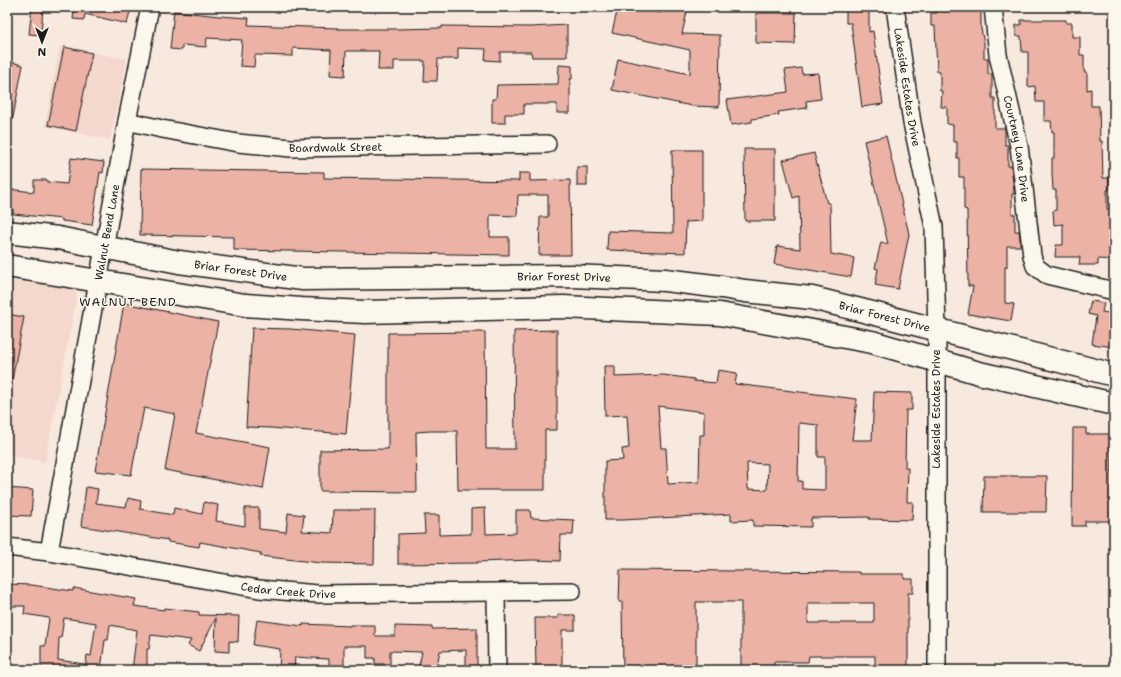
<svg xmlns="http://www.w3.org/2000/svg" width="1121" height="677" viewBox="0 0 1121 677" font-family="'Shantell Sans',sans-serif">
<rect width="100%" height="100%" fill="#f8e9de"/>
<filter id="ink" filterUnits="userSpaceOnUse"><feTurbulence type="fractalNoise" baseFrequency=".025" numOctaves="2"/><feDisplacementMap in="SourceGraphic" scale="8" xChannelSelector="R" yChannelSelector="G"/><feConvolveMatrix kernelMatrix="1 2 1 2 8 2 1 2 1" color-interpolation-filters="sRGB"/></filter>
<g filter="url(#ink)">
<g fill="#f4d8cd">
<path d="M60,46L127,59L110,140L45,126Z"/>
<path d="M7,280L74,289L77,295L45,462L7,455Z"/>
<path d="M1114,424V670H1110V425Z"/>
</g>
<g fill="#ebb2a5" stroke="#1c1c1c" fill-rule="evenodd">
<path d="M32,7H43L41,35L29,34Z"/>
<path d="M72,7H131L127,24L85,14L84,20L73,19L74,12L72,11Z"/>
<path d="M618,7H635L660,13L661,7H688L682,34L720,35L719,107L692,106L612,90L618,59L690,74V50L612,33Z"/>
<path d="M846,7H869V32L873,31L883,104L862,107L851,23H846Z"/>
<path d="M937,7H981V29L984,43V58H988V74H992V98H995V128H1005V145H1008V166H1011L1014,190V194H1012V214H1015V231H1019L1020,238V246H1007V267H1005V303L1014,304L1011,321L968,314L973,286H968L967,210L964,209V177H959V158H957V142H953V125L947,124V107H941L942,91H940V72H937L935,26H931V13H937Z"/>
<path d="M174,11L219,16L249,18L248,25L338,28V29H396L442,28V26L531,27L567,25V57H532L531,52H500V61L485,60L486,49L458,48V59H438L437,81H424L425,61H394V70H378L379,51H346L345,76L330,75L331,50L293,48V56L255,55L254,67L240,66L242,40L207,38L206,47L182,45V50L170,49Z"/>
<path d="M756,13H796L795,44L756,43Z"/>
<path d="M1021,20H1066V23H1072V37H1080V55H1084V72H1087V90L1091,89V106H1099L1100,141H1102L1103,178H1109V190H1107V209H1111L1113,227V260L1098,259V265H1079L1080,257H1055L1056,245H1063V224L1054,225L1053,211L1056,210V190H1053L1052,174V158H1054V132H1052L1051,121H1044V102H1036L1035,86L1028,87V52H1022L1021,36H1016V25H1021Z"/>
<path d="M64,47L92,53L76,131L48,125Z"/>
<path d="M7,61L23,65L12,122L7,121Z"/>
<path d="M559,65L572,66V79H570V113H557V104H524V114H505V123H492V99H496L497,85L558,84Z"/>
<path d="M801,68L802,74L818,73L821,99L806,101L807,108L778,112L779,115L752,119V122L731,125L727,100L788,92L785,70Z"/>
<path d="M886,136L909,234L898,289L875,285L878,269L875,268L881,242L888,244L864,141Z"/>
<path d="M744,149H775V221H745Z"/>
<path d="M672,150H702V221L686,222L685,253L607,250L608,231L673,233Z"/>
<path d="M814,153L827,203H830L831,254L854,258L851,277L774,264L777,246L800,249L799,196L793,198L783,160Z"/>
<path d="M71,158L104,162L103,173L100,172L92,225L62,221V219L13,214V209H7V189L34,192V180H47V182L67,184Z"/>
<rect x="577" y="167" width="10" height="19"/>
<path d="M141,169L324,172V178L519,181V173H530V181L570,180L571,255H539L540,217H548V195H518L517,216L490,215V237H509V255L234,250V237L140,235Z"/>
<path d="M1091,301L1104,303L1102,312L1114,314V347L1092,344L1096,316L1088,314Z"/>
<path d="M124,303L218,322L196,433L270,447L263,489L165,470L175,414L144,408L131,475L95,471Z"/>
<path d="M7,314L24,317L12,380L7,379Z"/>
<path d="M252,328L291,329L355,335L346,434L271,428L246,427Z"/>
<path d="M557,330V430H545V490H458L457,431H430L416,432L417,492L320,491V450L388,449V333L485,332L486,449H515L514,331Z"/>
<path d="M604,366H615V377L663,375L694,379V381L716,383L718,370L737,373L735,384L857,399L852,440H872L874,392L912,393V410H906L905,468H908L907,502H913L912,520L869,519V517L811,518V527L753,526V520L731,521V514L623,520H605V461L623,460L622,449L629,448L627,415L605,416ZM658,406L704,412V435H700L699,482L668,484L666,448H661ZM799,423L818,425V457H825V490L802,489V481H798ZM747,463L768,464L767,490L748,489Z"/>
<path d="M1073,428H1086V434H1111L1112,521H1085V526H1072Z"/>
<path d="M984,476H1047L1046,512H983Z"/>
<path d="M86,487L98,489L96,503L126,507L128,498L141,501L140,509L173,515L174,508L202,514L204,502L218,505L216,521L245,526V508H259V529L286,532L288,513L304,515L302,531L332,533L333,510H375L374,564L321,563L260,556L261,553L200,542L199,547L168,542V540L81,526Z"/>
<path d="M7,488L33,490L31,516L7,515Z"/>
<path d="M485,508L486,534L516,533V510H530L531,518L574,520L573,535H561L560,561L533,560L477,562V563L398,564V534L425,533L424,515H439V535L471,534V509Z"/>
<path d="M620,570L859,572V574H904V579H913V593H908V670H875V656H809L808,662H774V670H741V602H696V670H623L622,602H619ZM808,603H874V623H808Z"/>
<path d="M7,584L31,585L73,591L74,588L136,599L134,606L164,610V608L199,612V615L239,616L238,642L229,641V652L215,651L216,618L199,651L188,645L191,640L151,635L149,649H147V670H132L137,630L110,625L108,640H105L101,669L96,668L95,670H85L87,655L91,656L96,623L64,618L61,638H59L58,660L84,664V670H41V646H45L49,618L24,614L25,606H7Z"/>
<path d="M558,615H575V630H562V670H536L535,618H558Z"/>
<path d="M257,620L303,626V624L350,626V625H375V636H395V626L432,627V629L477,628V670H466V650L440,651L436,670H418L422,652L390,651V664H375V658H367V646H344V670H329V659L295,657L294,670H279L280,649L253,645Z"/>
</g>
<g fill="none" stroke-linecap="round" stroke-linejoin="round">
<g stroke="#1c1c1c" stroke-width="20">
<g id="minor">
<path id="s1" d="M895,7L912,123L934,227L937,330V670"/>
<path id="s2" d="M993,7L998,55L1019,146L1032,256L1035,266L1047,275L1114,291"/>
<path id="s3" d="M127,121L162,129L238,143L291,148L547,144"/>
<path id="s4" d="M7,547L49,552L259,589L318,594L572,591"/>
<path id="s5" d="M49,552L127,121L150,7"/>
<path d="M496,593L497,670"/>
</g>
</g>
<g stroke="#1c1c1c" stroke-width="25">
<g id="major">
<path id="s6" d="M7,232L58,238L179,262L303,279L572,276L665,280L722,287L745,291L812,298L876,314L1114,375"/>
<path d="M7,266L245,305L301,309L365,312L563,307L720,314L872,342L979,373L1114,404"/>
</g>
</g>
<use href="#minor" stroke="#fbf7ec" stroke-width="17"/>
<use href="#major" stroke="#fbf7ec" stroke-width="22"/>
</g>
</g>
<g text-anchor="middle" stroke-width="3" stroke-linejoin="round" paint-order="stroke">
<g font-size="11" fill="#1c1c1c" stroke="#fbf7ec">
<text dy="4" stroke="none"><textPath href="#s1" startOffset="81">Lakeside Estates Drive</textPath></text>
<text dy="4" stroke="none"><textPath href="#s3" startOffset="211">Boardwalk Street</textPath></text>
<text dy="4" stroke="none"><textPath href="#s2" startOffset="144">Courtney Lane Drive</textPath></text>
<text dy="4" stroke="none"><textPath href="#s5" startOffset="325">Walnut Bend Lane</textPath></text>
<text dy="4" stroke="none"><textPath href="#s6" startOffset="237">Briar Forest Drive</textPath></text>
<text dy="4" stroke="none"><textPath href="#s6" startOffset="561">Briar Forest Drive</textPath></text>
<text dy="4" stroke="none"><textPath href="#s6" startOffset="885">Briar Forest Drive</textPath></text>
<text transform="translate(936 409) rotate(-90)" y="4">Lakeside Estates Drive</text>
<text dy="4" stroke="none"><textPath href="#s4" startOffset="285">Cedar Creek Drive</textPath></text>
</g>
<g font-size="12" letter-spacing="1" fill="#1c1c1c" stroke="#fbf7ec">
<text x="128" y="306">WALNUT BEND</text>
</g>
</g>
<rect width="1121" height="677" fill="none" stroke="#fbf7ec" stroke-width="24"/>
<rect x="12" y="12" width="1097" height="653" fill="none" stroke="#1c1c1c" stroke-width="1.5" filter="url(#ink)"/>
<g transform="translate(42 42) rotate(180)" stroke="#fbf7ec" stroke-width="3" paint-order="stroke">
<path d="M0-3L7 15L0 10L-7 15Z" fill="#1c1c1c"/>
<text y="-6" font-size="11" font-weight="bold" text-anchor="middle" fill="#1c1c1c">N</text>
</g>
</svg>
